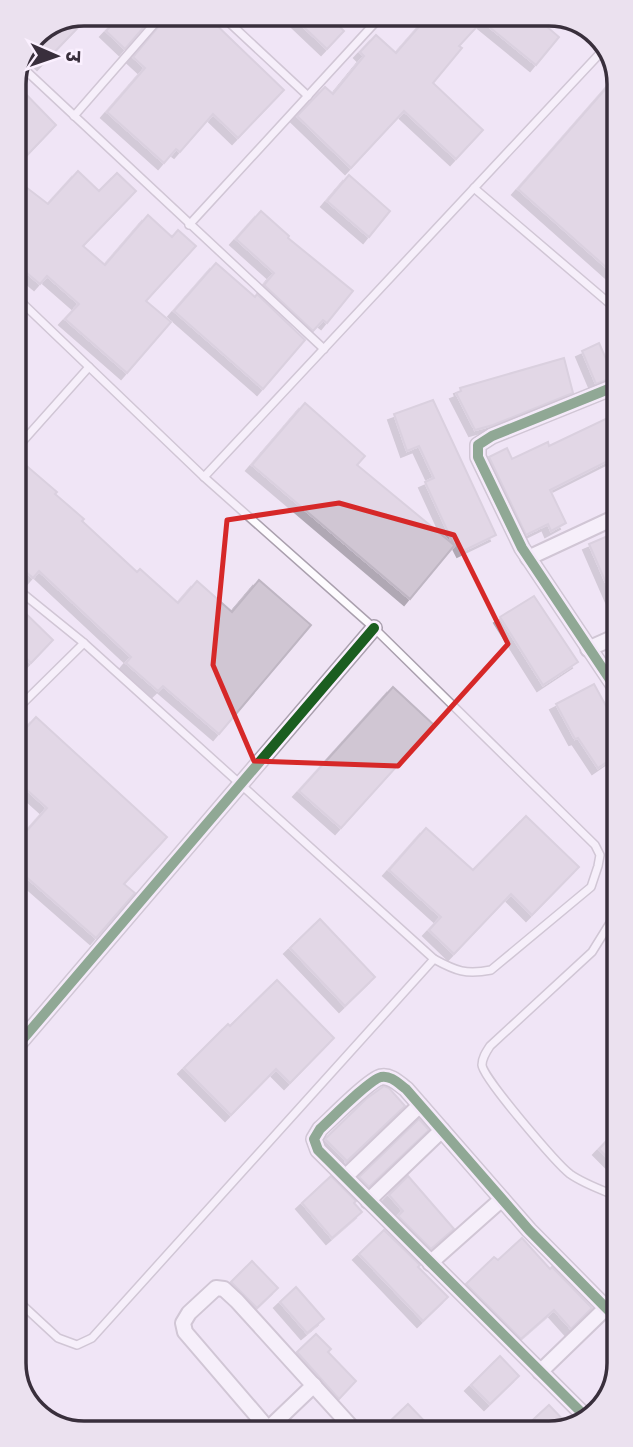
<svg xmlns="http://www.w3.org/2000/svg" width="633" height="1447" viewBox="0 0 633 1447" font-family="Poppins,'Noto Sans Devanagari',sans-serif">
<defs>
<filter id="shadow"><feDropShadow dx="-6" dy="6" stdDeviation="0" flood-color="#0004"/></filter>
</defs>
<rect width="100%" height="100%" fill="#f0e5f5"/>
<g fill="#d0c6d3" stroke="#bfb6c3" stroke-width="2" filter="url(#shadow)">
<path d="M84,14H91L43,64L28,49L35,34Z"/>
<path d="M122,14H155L125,49L106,31Z"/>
<path d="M169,14H205L284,90L238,138L213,114L180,152L176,149L164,163L107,112L145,68L133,57Z"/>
<path d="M290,14H327L344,31L327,49Z"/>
<path d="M430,14H532L559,37L536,65L482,21L459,46L462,48L433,83L483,130L456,159L404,111L351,168L297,116L325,87L333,94L364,56L360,52L376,35L396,53Z"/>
<path d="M615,78L616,276L518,189Z"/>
<path d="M14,82L56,125L14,169Z"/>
<path d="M78,171L99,191L117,173L136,191L83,246L105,265L148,215L172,237L178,230L196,246L146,301L171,322L127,373L65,319L79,304L47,276L40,284L15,263L14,178L48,204Z"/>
<path d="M349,175L390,211L369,237L327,201Z"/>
<path d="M261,211L289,236L288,238L353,291L327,323L323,320L313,331L264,285L274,273L236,239Z"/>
<path d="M216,263L255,297L257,294L305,340L263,389L174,311Z"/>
<path d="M599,343L614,377L596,384L582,351Z"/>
<path d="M564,358L573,393L493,425L475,430L456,393L461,391L460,388Z"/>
<path d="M433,400L496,535L463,551L458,541L410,599L252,465L305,403L365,456L357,465L454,545L425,482L434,478L419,446L407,451L394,414Z"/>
<path d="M616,414V457L550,490L566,523L551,531L548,524L526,535L489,457L507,448L512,459L548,442L549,446Z"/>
<path d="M15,456L57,492L55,494L84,519L82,521L137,572L140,569L178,603L197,581L232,612L259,580L311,625L219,734L163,686L158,691L126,663L131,657L39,571L33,578L16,563Z"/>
<path d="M617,532V608L589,544Z"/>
<path d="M534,596L578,662L543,685L500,617Z"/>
<path d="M16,604L53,640L31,663L25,657L16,667Z"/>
<path d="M594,684L617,726V755L598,768L578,738L575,739L556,704Z"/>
<path d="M393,687L434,725L341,828L299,791Z"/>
<path d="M36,717L167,837L124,884L135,893L96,938L16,868V843L47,808L16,780V739Z"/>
<path d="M526,816L579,867L532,915L511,894L454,954L429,930L441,917L389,870L426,828L473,870Z"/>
<path d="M320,919L375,977L345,1006L290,948Z"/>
<path d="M277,980L334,1038L290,1083L276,1069L231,1115L184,1068L228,1024L230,1026Z"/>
<path d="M384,1086L389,1088L405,1106L345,1163L347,1161L325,1139L366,1099Z"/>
<path d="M419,1119L429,1130L369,1187L359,1177Z"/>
<path d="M618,1129V1168L599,1149Z"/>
<path d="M331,1176L356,1201L354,1203L362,1212L332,1238L302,1203Z"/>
<path d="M408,1176L454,1229L431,1249L398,1216L403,1211L389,1195Z"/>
<path d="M384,1230L420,1265L418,1267L448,1297L423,1321L359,1254Z"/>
<path d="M522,1238L550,1269L552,1267L592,1308L571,1329L554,1310L521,1339L466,1284L494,1257L498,1260Z"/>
<path d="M252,1261L278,1288L257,1308L231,1282Z"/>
<path d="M296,1287L324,1319L307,1333L280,1302Z"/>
<path d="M316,1334L331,1349L328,1352L356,1381L339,1399L297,1352Z"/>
<path d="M500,1356L519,1376L490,1404L471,1385Z"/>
<path d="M408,1404L433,1430L380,1431Z"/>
<path d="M549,1405L572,1429H523Z"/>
</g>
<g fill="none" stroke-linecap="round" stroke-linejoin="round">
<g stroke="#aaa0ae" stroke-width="10">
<g id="lane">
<path d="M220,14L308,96"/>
<path d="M21,66L324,349"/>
<path d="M74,116L163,14"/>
<path d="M474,188L616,309"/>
<path d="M189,225L383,14"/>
<path d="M15,296L204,477L374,628L595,845L600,855L598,866L591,887L491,970C466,975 456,971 434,959L92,1338L77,1345L58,1338L18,1301"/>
<path d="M15,450L89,367"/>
<path d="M204,477L605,48"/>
<path d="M16,588L84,643L434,959"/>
<path d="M16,710L84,643"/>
<path d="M618,916L610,923L592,952L490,1046C486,1052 482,1058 482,1065C483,1078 557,1164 570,1174C584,1184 602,1190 619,1197"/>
</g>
</g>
<g stroke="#aaa0ae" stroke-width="18">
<g id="street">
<path d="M616,386L492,436L478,445V457L522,548L617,690"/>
<path d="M528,558L616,517"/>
<path d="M588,649L617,636"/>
<path d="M17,1046L374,628"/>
<path d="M345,1177L420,1105"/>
<path d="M368,1201L442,1130"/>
<path d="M430,1263L502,1199"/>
<path d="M540,1372L606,1308"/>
<path d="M587,1418L318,1150L314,1139L320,1129C331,1119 369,1080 381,1077C391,1075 399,1084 406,1089L529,1230L619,1321"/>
<path d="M268,1429L314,1385"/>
<path d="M270,1431L185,1332L183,1323L189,1313L216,1288L224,1289L237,1301L355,1431"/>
</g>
</g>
<use href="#lane" stroke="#fdfbfe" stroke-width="7"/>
<use href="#street" stroke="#fdfbfe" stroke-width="14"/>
<g stroke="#fbf0ff" stroke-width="15">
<g id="cycleway">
<path d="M616,386L492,436L478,445V457L522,548L617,690"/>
<path d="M17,1046L374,628"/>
<path d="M587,1418L318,1150L314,1139L320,1129C331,1119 369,1080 381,1077C391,1075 399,1084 406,1089L529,1230L619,1321"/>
</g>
</g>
<use href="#cycleway" stroke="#1b5e20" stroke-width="10"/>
</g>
<path d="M0 0H633V1447H0ZM339,503L454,535L508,644L398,766L254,761L213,665L227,520Z" fill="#f0e5f5" fill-opacity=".55" fill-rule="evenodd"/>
<path fill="none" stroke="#d62828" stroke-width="5" stroke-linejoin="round" d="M339,503L454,535L508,644L398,766L254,761L213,665L227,520Z"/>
<path d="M0 0H633V1447H0ZM84 26H549A58 58 0 0 1 607 84V1363A58 58 0 0 1 549 1421H84A58 58 0 0 1 26 1363V84A58 58 0 0 1 84 26Z" fill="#ebe1ef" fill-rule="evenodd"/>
<path fill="none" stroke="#392f3c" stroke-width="3.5" d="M84 26H549A58 58 0 0 1 607 84V1363A58 58 0 0 1 549 1421H84A58 58 0 0 1 26 1363V84A58 58 0 0 1 84 26Z"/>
<g transform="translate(56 56) rotate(92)" stroke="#fbf0ff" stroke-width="5" paint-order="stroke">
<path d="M0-5L12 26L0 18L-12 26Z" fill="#392f3c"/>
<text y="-10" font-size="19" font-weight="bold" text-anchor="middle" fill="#392f3c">उ</text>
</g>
</svg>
